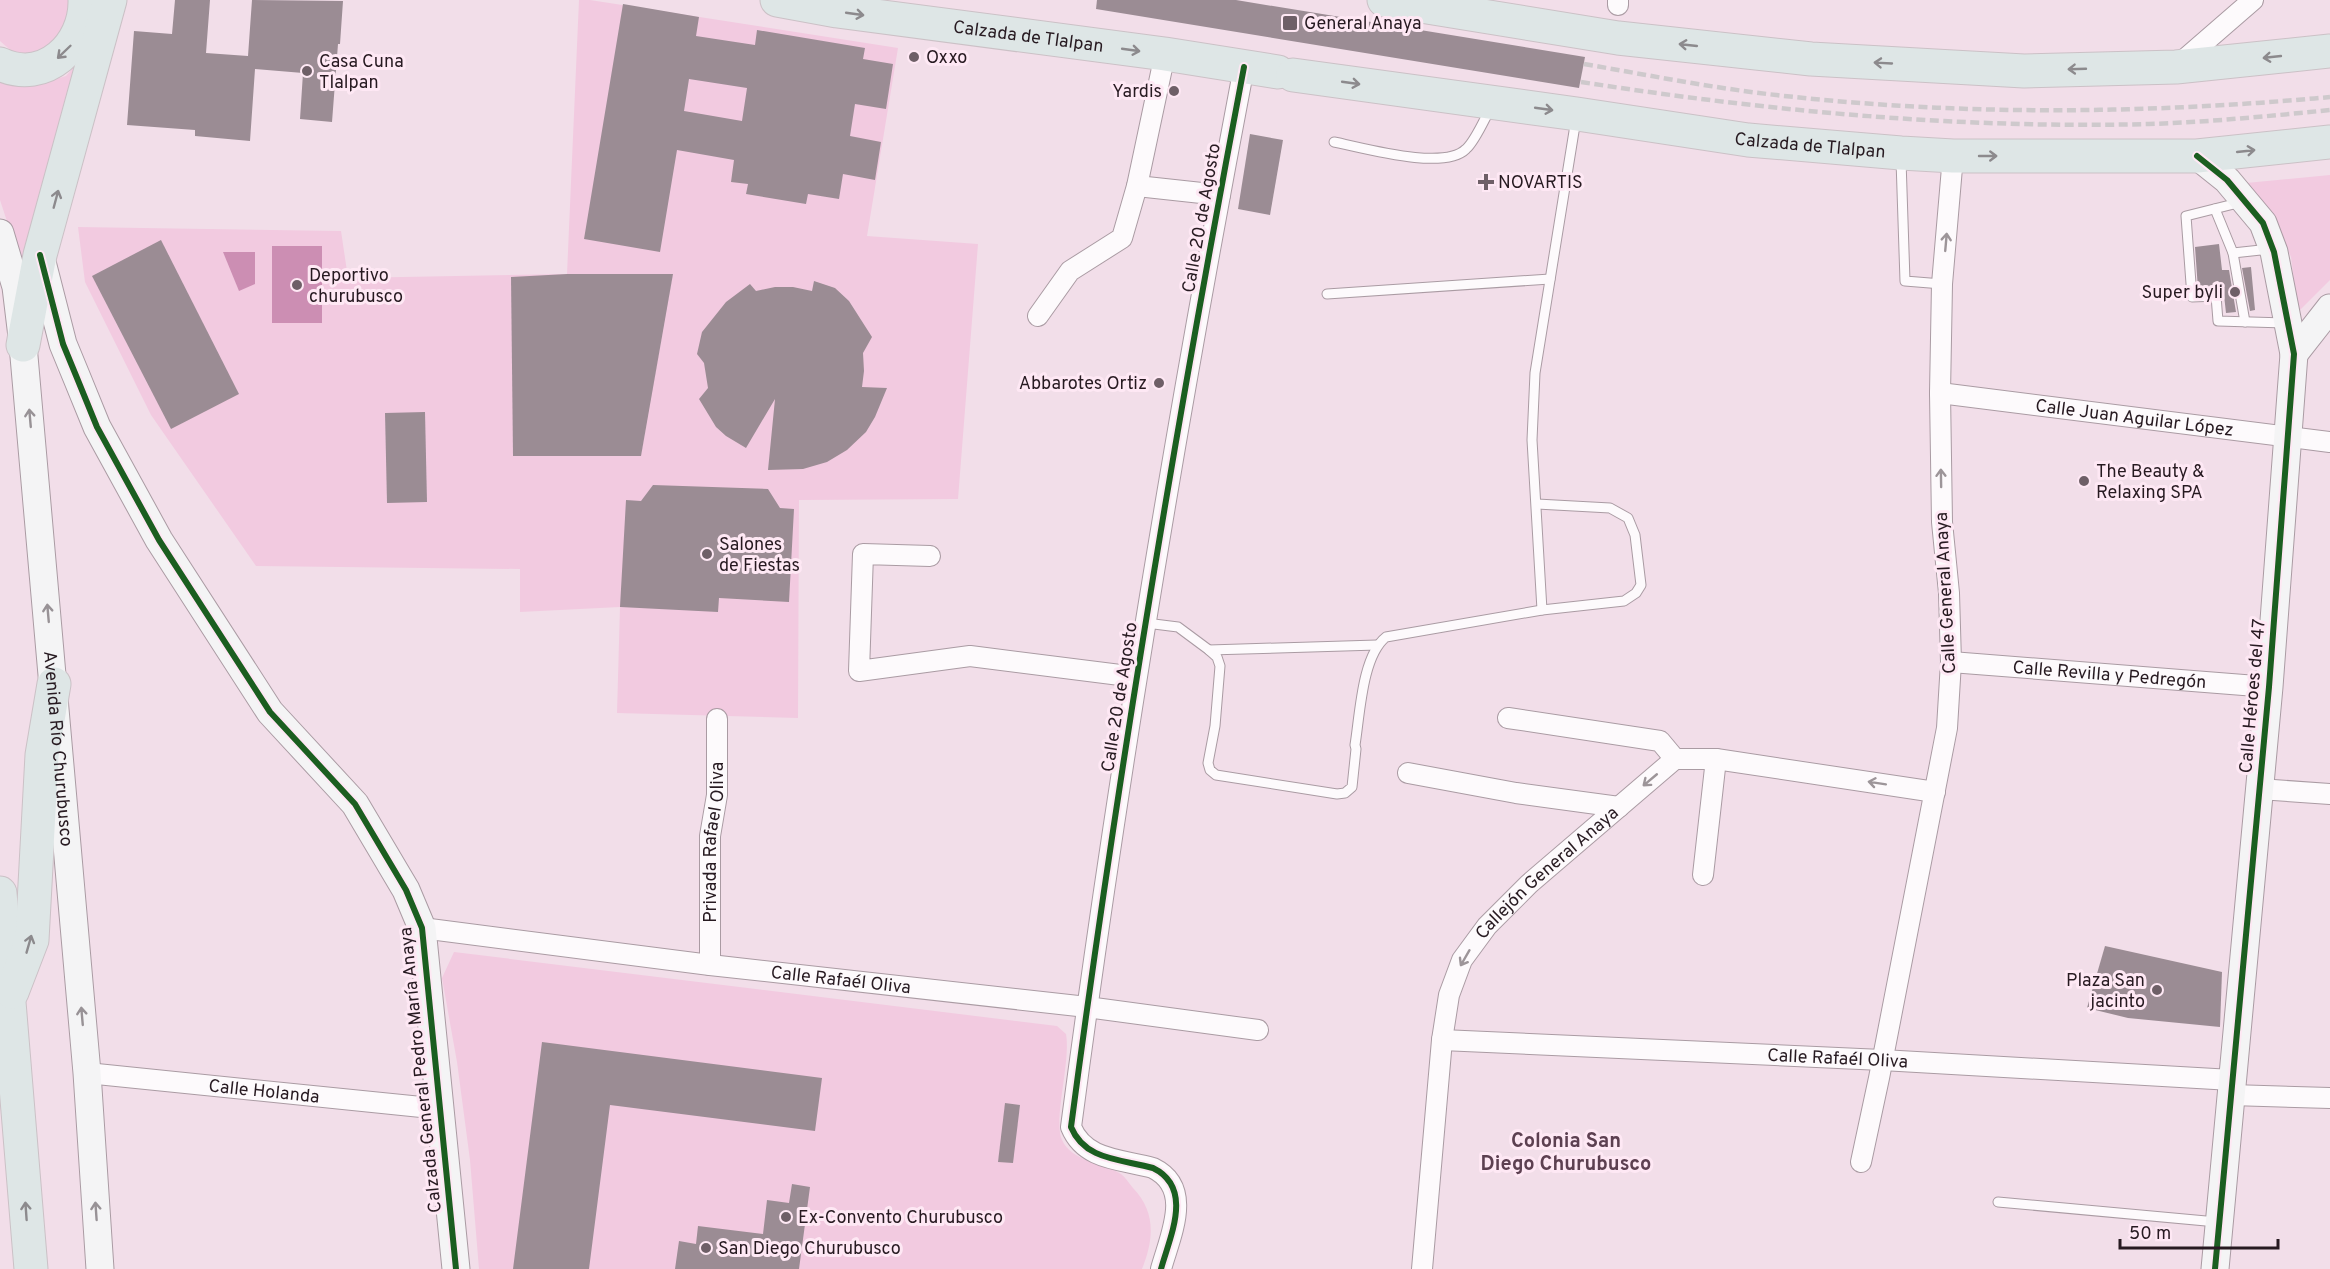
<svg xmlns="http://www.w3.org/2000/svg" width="2330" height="1269" viewBox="0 0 2330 1269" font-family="Overpass,sans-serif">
<rect width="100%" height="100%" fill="#f2dee9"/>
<g fill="#f2cae0">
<path d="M0,0H74L71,24L47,53L15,54L0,41Z"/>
<path d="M579,0H590L898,48L867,236L978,244L958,499L799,500L798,718L617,713L620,607L520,612V569L256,566L151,415L85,282L78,227L341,231L348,278L567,274Z"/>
<path d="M89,50L26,279L0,200V77L36,85L66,76Z"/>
<path d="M2330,175V280L2298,312L2291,257L2277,225L2246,183Z"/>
<path d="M454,952L1057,1026L1066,1034C1071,1061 1053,1121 1062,1140C1072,1162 1103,1162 1121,1174C1125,1177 1129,1183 1133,1188C1156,1212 1154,1239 1142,1269H479L470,1160L457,1062L442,978Z"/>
</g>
<g fill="#cc8eb3">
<rect x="272" y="246" width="50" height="77"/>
<path d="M223,252H255V284L239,291Z"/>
</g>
<g fill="#9b8c94" fill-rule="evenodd">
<path d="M175,0H210L206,53L248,56L252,0L343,1L340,44H338L332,122L300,119L303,73L255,69L250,141L195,136V130L127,125L134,31L172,34Z"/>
<path d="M1097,0H1236L1585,57L1579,88L1096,9Z"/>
<path d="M623,4L699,17L696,36L755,45L757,30L865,48L863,59L893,64L886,109L855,104L850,136L881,142L875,180L843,174L839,199L808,194L806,204L746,194L748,184L731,182L734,160L677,150L660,252L584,239ZM689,79L747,88L742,121L684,111Z"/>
<path d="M1250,134L1283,140L1270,215L1238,209Z"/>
<path d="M161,240L239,394L171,429L92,276Z"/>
<path d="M2219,244L2222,270H2229L2236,312L2226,313L2223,286L2198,289L2195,247Z"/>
<path d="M2251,267L2255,310L2250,311L2242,268Z"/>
<path d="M567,274H673L641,456H513L511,277Z"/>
<path d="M814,281L835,288L849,301L872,337L863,353L864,371L862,387L887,388L875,417L866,432L847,450L827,462L803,469L768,470L775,399L746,448L726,436L716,427L699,399L708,388L704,363L697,354L702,332L726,302L750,284L756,291L775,287H793L812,291Z"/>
<path d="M425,412L427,502L387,503L385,413Z"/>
<path d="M653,485L768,489L780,508L794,509L789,602L719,598L718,612L620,607L626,500L641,501Z"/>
<path d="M2105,946L2222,972L2220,1027L2128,1018L2087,1008Z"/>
<path d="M542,1042L822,1078L815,1131L610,1105L589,1269H513Z"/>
<path d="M1005,1103L1020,1105L1013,1163L998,1162Z"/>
<path d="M792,1184L810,1187L799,1269H675L679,1241L696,1244L698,1226L763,1234L767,1200L789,1203Z"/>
</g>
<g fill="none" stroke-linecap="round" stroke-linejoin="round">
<g stroke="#aa9ba3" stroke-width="11">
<g id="lane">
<path d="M1334,142C1364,148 1444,171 1466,149C1475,141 1484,120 1490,109"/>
<path d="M1901,160L1905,281L1942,284"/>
<path d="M2242,202L2186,216L2192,297L2216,296L2218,321L2285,323"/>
<path d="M2215,209L2233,253L2245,322"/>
<path d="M2233,253L2270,249"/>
<path d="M1327,294L1550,279"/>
<path d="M1542,610L1532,440L1535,373L1576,119"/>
<path d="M1146,623L1178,627L1209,650L1217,657L1220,666L1215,726L1208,763L1210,770L1216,775L1337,794L1345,793L1352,787L1356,749L1355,745C1360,714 1362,656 1386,637L1542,610L1624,601L1636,593L1641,585L1635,535L1628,518L1610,508L1537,504"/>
<path d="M1209,650L1377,645"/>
<path d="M1998,1202L2217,1222"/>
</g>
</g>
<g stroke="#aa9ba3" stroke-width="22">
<g id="street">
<path d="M1618,5V0"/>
<path d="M2178,65L2253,0"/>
<path d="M1137,186L1220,195"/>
<path d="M1038,316L1070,271L1122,238L1137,186L1165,54"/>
<path id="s1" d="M1940,393L2330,442"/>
<path d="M930,556L863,554L859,671L970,656L1136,677"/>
<path id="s2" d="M1951,662L2269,687"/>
<path d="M1508,718L1660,741L1675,759"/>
<path d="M1408,773L1516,793L1619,807"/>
<path d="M2259,789L2330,794"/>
<path d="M1703,875L1716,759"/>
<path id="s3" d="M422,928L710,965L1087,1007L1258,1030"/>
<path id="s4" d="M710,965V836L717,795V719"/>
<path id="s5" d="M1442,1040L1882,1060L2232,1080"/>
<path id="s6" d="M87,1073L441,1109"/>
<path d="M2231,1095L2330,1098"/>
<path d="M1861,1162L1879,1078L1947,728L1951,662L1949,593L1942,522L1940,393L1942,284L1953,156"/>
<path d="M1161,1269C1170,1236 1194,1188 1153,1168C1122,1159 1085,1161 1071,1127C1118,772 1177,419 1244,67"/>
<path id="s7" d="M1422,1269L1442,1040L1449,995L1462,960L1487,926L1529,884L1675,759H1716L1935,792"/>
</g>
</g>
<g stroke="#aa9ba3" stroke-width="29">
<g id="secondary">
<path d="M2197,156L2227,180L2263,223L2274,252L2294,354L2269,687L2215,1269"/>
<path id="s8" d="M0,233L16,287L23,345L87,1073L100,1269"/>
<path d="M41,258L63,344L77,378L97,427L159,540L270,712L355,804L406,890L422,928L456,1269"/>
<path d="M2294,354L2330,308"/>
</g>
</g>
<g stroke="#cbc1c6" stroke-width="35">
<g id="highway">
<path id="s9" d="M777,0L837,11L1165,54L1278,72"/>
<path d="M1384,0L1618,38L1811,59L2024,71L2176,67L2330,51"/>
<path d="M0,64C45,85 86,45 85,0"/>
<path id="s10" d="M1293,75L1577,114L1748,140L1901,153L1953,156H2197L2330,142"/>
<path d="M23,345L40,255L110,0"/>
<path d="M0,893L31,1269"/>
<path d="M12,992L32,940L42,755L54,684"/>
</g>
</g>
<use href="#lane" stroke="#fdfafc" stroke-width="9"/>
<use href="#street" stroke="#fdfafc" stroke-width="20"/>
<use href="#secondary" stroke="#f4f4f5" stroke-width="27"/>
<use href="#highway" stroke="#dee6e6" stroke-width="33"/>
<g stroke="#cec9cc" stroke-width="4.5" stroke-dasharray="9 4.5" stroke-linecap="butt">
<path d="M1584,64C1648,75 1712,88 1776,95C1960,116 2146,114 2330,97"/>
<path d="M1581,82C1768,111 1959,129 2149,124C2210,122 2270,116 2330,110"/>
</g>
<g stroke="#fee8f4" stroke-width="10">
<g id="cycleway">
<path d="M2197,156L2227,180L2263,223L2274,252L2294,354L2269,687L2215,1269"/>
<path d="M40,255L63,344L77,378L97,427L159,540L270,712L355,804L406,890L422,928L456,1269"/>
<path d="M1161,1269C1170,1236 1194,1188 1153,1168C1122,1159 1085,1161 1071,1127C1118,772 1177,419 1244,67"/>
</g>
</g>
<use href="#cycleway" stroke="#1b5e20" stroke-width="6"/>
</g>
<defs><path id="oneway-shaft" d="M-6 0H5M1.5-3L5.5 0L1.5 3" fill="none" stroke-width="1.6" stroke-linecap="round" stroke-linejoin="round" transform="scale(1.5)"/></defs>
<g stroke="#8c8a8d">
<use href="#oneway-shaft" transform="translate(855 14) rotate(8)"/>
<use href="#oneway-shaft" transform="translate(1688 45) rotate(-174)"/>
<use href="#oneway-shaft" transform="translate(1131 50) rotate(8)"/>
<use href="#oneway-shaft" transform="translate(64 52) rotate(136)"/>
<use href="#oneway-shaft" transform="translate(2272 57) rotate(174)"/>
<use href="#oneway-shaft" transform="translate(1883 63) rotate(-177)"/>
<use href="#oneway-shaft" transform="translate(2077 69) rotate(178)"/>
<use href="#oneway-shaft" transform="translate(1351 83) rotate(8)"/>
<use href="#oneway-shaft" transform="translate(1544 109) rotate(8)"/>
<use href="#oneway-shaft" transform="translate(2246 151) rotate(-6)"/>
<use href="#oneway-shaft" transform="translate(1988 156)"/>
<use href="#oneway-shaft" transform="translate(56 199) rotate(-75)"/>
<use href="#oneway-shaft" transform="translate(29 944) rotate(-74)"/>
<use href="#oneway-shaft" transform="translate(26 1211) rotate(-94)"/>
</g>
<g stroke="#9d9599">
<use href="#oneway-shaft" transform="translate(1946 242) rotate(-85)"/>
<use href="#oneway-shaft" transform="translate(1941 478) rotate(-91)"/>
<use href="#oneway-shaft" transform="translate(1650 780) rotate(140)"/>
<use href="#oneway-shaft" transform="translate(1877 783) rotate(-171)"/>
<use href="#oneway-shaft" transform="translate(1465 958) rotate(120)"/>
</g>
<g stroke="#989296">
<use href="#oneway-shaft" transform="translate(30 418) rotate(-95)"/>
<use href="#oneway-shaft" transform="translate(48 613) rotate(-95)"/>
<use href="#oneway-shaft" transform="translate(82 1016) rotate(-95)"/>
<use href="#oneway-shaft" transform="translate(96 1211) rotate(-94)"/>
</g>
<g fill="#6e5f67" stroke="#fee8f4" stroke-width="2">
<rect x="1282" y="15" width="16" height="16" rx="3"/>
<circle cx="914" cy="57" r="6"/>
<circle cx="307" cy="71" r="6"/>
<circle cx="1174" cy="91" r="6"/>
<path d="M1483 173h6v6h6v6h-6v6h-6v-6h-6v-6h6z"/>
<circle cx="297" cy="285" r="6"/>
<circle cx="2235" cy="292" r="6"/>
<circle cx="1159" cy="383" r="6"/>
<circle cx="2084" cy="481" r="6"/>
<circle cx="707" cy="554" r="6"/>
<circle cx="2157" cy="990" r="6"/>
<circle cx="786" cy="1217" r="6"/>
<circle cx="706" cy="1248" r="6"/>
</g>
<g text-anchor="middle" stroke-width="6" stroke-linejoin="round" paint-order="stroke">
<g font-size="18" fill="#271a21" stroke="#fee8f4" text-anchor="start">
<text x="1304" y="29">General Anaya</text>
<text x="926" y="63">Oxxo</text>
<text x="319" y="67">Casa Cuna<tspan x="319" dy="21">Tlalpan</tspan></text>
<text x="1162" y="97" text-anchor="end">Yardis</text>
<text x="1498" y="188">NOVARTIS</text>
<text x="309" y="281">Deportivo<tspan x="309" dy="21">churubusco</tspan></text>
<text x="2223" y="298" text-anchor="end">Super byli</text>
<text x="1147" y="389" text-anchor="end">Abbarotes Ortiz</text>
<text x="2096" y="477">The Beauty &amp;<tspan x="2096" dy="21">Relaxing SPA</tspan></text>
<text x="719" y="550">Salones<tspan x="719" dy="21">de Fiestas</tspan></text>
<text x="2145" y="986" text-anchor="end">Plaza San<tspan x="2145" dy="21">jacinto</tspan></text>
<text x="798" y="1223">Ex-Convento Churubusco</text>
<text x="718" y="1254">San Diego Churubusco</text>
</g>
<g font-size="18" fill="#271a21" stroke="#fee8f4">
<text dy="6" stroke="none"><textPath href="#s9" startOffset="254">Calzada de Tlalpan</textPath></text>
<text dy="6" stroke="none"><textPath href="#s10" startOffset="522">Calzada de Tlalpan</textPath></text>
<text transform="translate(1201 218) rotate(-80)" y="6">Calle 20 de Agosto</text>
<text dy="6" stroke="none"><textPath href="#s1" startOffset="196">Calle Juan Aguilar López</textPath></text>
<text transform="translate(1945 593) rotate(-93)" y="6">Calle General Anaya</text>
<text dy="6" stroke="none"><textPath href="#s2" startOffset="159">Calle Revilla y Pedregón</textPath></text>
<text transform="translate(2252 696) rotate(-85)" y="6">Calle Héroes del 47</text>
<text transform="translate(1119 697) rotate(-81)" y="6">Calle 20 de Agosto</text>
<text dy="6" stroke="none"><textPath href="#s8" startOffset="520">Avenida Río Churubusco</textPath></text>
<text dy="6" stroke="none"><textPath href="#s4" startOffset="123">Privada Rafael Oliva</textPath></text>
<text dy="6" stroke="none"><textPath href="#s7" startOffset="435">Callejón General Anaya</textPath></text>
<text dy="6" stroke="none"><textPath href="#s3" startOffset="422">Calle Rafaél Oliva</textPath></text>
<text dy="6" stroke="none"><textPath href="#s5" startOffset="396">Calle Rafaél Oliva</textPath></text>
<text transform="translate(420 1070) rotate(-96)" y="6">Calzada General Pedro María Anaya</text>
<text dy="6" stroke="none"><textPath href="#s6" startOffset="178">Calle Holanda</textPath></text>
</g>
<g font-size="20" font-weight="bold" fill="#5d4051" stroke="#fee8f4">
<text x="1566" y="1147">Colonia San<tspan x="1566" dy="23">Diego Churubusco</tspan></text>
</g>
</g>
<path d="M2120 1239v9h158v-9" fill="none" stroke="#271a21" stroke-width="3"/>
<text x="2129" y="1239" font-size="18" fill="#271a21" stroke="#fee8f4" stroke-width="4.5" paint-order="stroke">50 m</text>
</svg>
